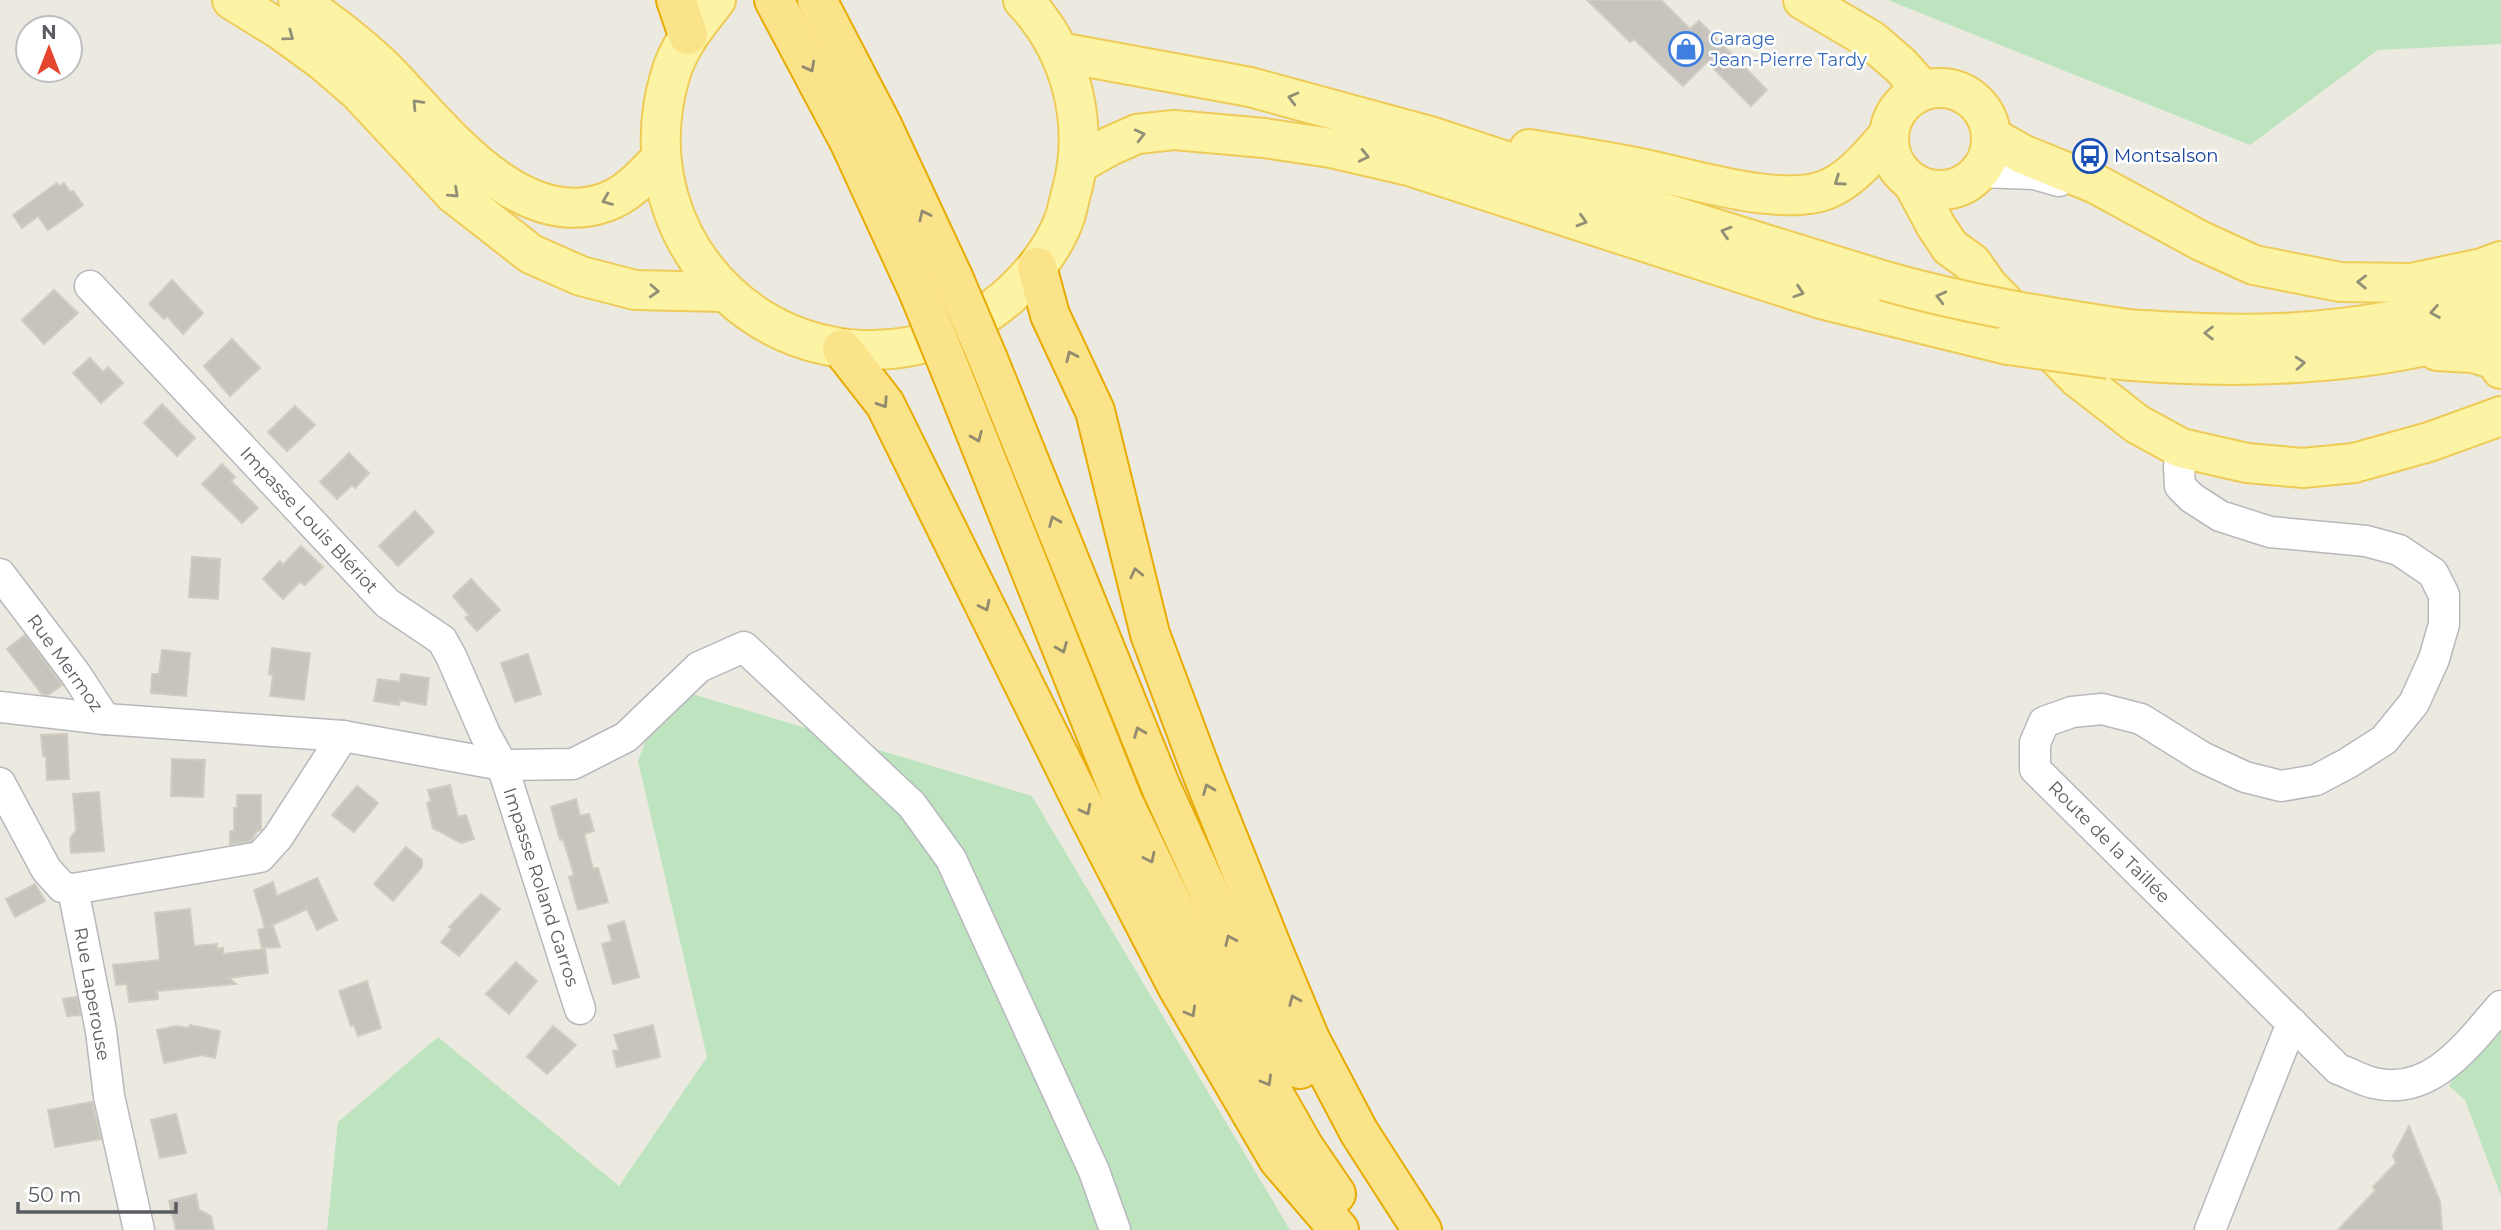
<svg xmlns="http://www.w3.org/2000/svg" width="2501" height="1230" viewBox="0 0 2501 1230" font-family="Montserrat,sans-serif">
<rect width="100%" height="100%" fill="#eceae0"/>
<g fill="#bde4be">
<path d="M1888,0H2501V44L2378,50L2250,145Z"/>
<path d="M666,686L1032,796L1290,1230H327L338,1122L438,1037L619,1186L707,1057L638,761Z"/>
<path d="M2501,1004V1196L2465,1100L2449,1086Z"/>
</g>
<g fill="#c7c4be" stroke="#d0ccbf" stroke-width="2">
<path d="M1587,0H1661L1690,29L1699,21L1767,90L1751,106L1707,62L1683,86L1634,39L1630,42Z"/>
<path d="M57,183L59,187L64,183L70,192L73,191L83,205L48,230L38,216L22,228L13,215Z"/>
<path d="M172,280L203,313L183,334L167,316L164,319L149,304Z"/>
<path d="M54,290L78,313L44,344L22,320Z"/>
<path d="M232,339L260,368L230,396L204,366Z"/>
<path d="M90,358L103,372L108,367L123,383L101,403L73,373Z"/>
<path d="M162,404L195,438L177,456L144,423Z"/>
<path d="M295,406L315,425L287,451L268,432Z"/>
<path d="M349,453L369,473L355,488L352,485L337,499L320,482Z"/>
<path d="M222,464L235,477L231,481L258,508L242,523L202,484Z"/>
<path d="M415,511L434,532L398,566L379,546Z"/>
<path d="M301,546L323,567L305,585L300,582L283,599L263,579L280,561L283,565Z"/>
<path d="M192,557L220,559L218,599L189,597Z"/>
<path d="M471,579L500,610L477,631L465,618L469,615L453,596Z"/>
<path d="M25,635L62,685L48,695L42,694L7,649Z"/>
<path d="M272,648L310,653L304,700L270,696L273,675L269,674Z"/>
<path d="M162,650L190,653L186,696L151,693L152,674H159Z"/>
<path d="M528,654L541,694L515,702L501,663Z"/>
<path d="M401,674L429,678L426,705L400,700L399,705L374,701L378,679L400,682Z"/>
<path d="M67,734L69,779L47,780L46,757L43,756L41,735Z"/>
<path d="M172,759L205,760L203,797L171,796Z"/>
<path d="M450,785L458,817L466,815L474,839L461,843L433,828L427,803L431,802L428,790Z"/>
<path d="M357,786L378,803L354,832L332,815Z"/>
<path d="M99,792L104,851L71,853L70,839L76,830L73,794Z"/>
<path d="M237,795H261V830L257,831L251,841L230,844V831H234V808H237Z"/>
<path d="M576,799L580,816L589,814L594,831L584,834L593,869L598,868L608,902L578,910L569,877L574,875L563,839L560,840L551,807Z"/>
<path d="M406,847L422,860V867L393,901L374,884Z"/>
<path d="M317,878L337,920L317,930L307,909L268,927L273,926L280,947L262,948L258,930L265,928L254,890L273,882L277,896Z"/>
<path d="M35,884L45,901L15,917L6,899Z"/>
<path d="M481,894L500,909L459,956L441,942L452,929L449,927Z"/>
<path d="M190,909L194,946L217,944V949L223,948V954L265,949L268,973L229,978L236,984L157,991L158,999L129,1002L127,984L116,985L113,965L160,960L155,913Z"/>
<path d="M624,921L639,977L613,984L602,944L612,941L608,926Z"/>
<path d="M516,962L537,981L509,1014L486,994Z"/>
<path d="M367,981L381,1028L358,1036L354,1025L351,1026L339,991Z"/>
<path d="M77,997L80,1015L67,1016L63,999Z"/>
<path d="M190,1025L220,1031L215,1058L202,1055L164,1063L157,1030L176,1026L189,1028Z"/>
<path d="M653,1025L660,1057L617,1067L613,1051L619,1050L614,1035Z"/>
<path d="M553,1026L576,1045L547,1074L527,1057Z"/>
<path d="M92,1102L101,1139L55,1147L48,1110Z"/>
<path d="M176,1114L186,1153L160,1158L151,1120Z"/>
<path d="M2409,1126L2440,1202L2442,1230H2338L2376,1190L2373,1187L2396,1163L2393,1156Z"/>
<path d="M196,1194L199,1210L211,1216L214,1230H176L169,1201Z"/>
</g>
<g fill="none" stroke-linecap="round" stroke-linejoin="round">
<g stroke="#b6b8bd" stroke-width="33">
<g id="minor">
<path d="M1980,172L2034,174L2059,181"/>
<path d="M90,286L387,603L442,640L451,656L485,734L502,765L580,1009"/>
<path d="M2181,448L2179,467L2180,486L2192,498L2220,516L2270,532L2366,541L2399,550L2433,573L2444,595V624L2434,659L2414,703L2384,740L2348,763L2316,780L2281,786L2245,777L2202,757L2141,719L2102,709L2072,712L2044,722L2035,743V769L2338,1069C2350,1073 2363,1081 2374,1083C2431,1097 2468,1044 2501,1006"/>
<path d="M0,574L75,673L105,719"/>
<path d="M0,707L105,719L343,736L502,765L573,764L626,737L699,667L744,647L912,805L951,859L1094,1171L1115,1230"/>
<path d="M0,783L46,869L62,887L73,889L101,1031L109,1096L139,1230"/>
<path d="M73,889L260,857L278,837L343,736"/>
<path d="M2210,1230L2292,1023"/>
</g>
</g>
<g stroke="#eecb57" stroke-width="42">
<g id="major">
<path d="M232,0L279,29L323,61L358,91L454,194L531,254L581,276L635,290L723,292"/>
<path d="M298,0C327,21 356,42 382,67C436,120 516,235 606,202C628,194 644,176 660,159"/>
<path d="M716,0C697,24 678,47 670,76C620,248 782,399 950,335C959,331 968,324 977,319C1014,298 1051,257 1065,217C1068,207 1070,196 1073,186C1089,120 1070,49 1023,0"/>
<path d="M1803,0L1871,40L1900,65L1923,90"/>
<path d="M1059,52L1250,87L1430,136L1655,210L1885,281"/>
<circle cx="1940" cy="139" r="51"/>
<path d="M1992,137L2022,154L2096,184L2201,241L2254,265L2340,282L2411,283L2482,268L2501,261"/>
<path d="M1529,149C1568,155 1607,161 1645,169C1693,179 1791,211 1834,186C1856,174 1873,153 1889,134"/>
<path d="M1078,164L1110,146L1137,134L1174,130L1264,138L1331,148L1409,166L1821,299L2008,345"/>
<path d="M1913,183L1936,226L1950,247L1972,263L1988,286L2078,378L2137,424L2181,448L2247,463L2303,468L2354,463L2429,442L2501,416"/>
<path d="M2128,329C2179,332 2229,335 2279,333C2354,330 2429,316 2501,294"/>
<path d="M2437,351L2473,353L2496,360L2501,369"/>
<path d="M2109,359C2240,371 2374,367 2501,326"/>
</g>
</g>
<g stroke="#e8ab04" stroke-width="42">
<g id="highway">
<path d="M676,0L688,35"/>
<path d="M774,0L850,143L919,293"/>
<path d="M817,0L882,125L953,277"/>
<path d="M1037,267L1050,315L1095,411L1150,634L1202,773L1273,950L1310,1039L1359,1132L1422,1230"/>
<path d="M842,349L885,404L1089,816L1178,988L1278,1159L1339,1230"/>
<path d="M988,359L1161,787L1239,958L1300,1069"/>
<path d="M952,374L1123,801L1208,978L1304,1147L1336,1194"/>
</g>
</g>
<use href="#minor" stroke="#fff" stroke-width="30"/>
<use href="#major" stroke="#fdf3a4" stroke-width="38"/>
<use href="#highway" stroke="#fbe389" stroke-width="38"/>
<g stroke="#eecb57" stroke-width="42" stroke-linecap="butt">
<g id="major-bridge">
<path d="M1885,281C1965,304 2046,317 2128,329"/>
<path d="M2008,345L2109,359"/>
</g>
</g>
<g stroke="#e8ab04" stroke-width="42" stroke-linecap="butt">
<g id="highway-bridge">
<path d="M953,277L988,359"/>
<path d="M919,293L952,374"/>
</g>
</g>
<use href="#major-bridge" stroke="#fdf3a4" stroke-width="38"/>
<use href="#highway-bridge" stroke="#fbe389" stroke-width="38"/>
</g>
<defs><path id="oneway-chevron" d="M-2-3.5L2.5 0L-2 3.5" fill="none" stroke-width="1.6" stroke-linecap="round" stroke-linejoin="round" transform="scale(1.75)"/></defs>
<g stroke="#929178">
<use href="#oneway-chevron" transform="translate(289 36) rotate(36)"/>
<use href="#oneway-chevron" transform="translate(1293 98) rotate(-165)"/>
<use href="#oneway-chevron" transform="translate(417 104) rotate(-133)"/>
<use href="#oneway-chevron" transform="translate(1140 135) rotate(-14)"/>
<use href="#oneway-chevron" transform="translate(1364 156) rotate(13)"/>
<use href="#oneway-chevron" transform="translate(1839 181) rotate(145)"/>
<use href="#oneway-chevron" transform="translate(454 193) rotate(43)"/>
<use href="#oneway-chevron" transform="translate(607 200) rotate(158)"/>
<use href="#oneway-chevron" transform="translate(1582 221) rotate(17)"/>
<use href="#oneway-chevron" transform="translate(1726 232) rotate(-163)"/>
<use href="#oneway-chevron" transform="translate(2362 282) rotate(-179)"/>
<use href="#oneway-chevron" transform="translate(654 291) rotate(3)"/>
<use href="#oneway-chevron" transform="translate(1799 292) rotate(18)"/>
<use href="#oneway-chevron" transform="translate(1941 297) rotate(-166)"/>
<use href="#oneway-chevron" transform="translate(2435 312) rotate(170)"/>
<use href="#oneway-chevron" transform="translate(2209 333) rotate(180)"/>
<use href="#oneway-chevron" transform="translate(2300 363) rotate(-4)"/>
</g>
<g stroke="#928b6f">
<use href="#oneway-chevron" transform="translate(810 67) rotate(62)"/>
<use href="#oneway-chevron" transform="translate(924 215) rotate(-115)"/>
<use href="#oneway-chevron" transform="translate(1071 356) rotate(-115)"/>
<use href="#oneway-chevron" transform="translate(883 403) rotate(57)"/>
<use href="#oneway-chevron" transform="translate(977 437) rotate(68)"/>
<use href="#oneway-chevron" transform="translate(1054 521) rotate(-112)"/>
<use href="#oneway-chevron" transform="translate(1136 573) rotate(-103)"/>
<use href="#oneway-chevron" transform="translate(985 606) rotate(64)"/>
<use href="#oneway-chevron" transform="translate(1062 648) rotate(68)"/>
<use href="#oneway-chevron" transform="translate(1139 732) rotate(-112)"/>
<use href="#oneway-chevron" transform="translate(1208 789) rotate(-112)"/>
<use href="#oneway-chevron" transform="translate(1086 810) rotate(63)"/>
<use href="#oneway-chevron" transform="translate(1150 858) rotate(64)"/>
<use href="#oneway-chevron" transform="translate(1230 940) rotate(-114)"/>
<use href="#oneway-chevron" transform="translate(1294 1000) rotate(-113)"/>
<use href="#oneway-chevron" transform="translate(1191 1012) rotate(60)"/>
<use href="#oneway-chevron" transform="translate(1267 1081) rotate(60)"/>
</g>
<defs>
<g id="shop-ring" transform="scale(1.75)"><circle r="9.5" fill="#fff" stroke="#3f7fe0" stroke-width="1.5"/><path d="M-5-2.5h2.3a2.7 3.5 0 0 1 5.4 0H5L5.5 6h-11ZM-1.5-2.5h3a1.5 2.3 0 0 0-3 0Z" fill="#3f7fe0"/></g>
<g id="bus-ring" transform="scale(1.75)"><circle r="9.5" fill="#fff" stroke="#1a4fb4" stroke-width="1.5"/><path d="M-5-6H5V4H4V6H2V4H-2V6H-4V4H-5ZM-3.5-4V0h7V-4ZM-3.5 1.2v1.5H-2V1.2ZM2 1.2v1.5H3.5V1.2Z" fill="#1a4fb4"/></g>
</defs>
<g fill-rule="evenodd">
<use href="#shop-ring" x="1686" y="49"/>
<use href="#bus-ring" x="2090" y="156"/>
</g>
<g text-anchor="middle" stroke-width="5" stroke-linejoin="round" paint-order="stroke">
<g font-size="18" fill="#366cbe" stroke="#fff" text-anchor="start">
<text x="1710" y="45">Garage<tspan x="1710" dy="21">Jean-Pierre Tardy</tspan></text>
</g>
<g font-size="18" fill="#164399" stroke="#fff" text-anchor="start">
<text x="2114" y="162">Montsalson</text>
</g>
<g font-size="18" fill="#595c61" stroke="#fff">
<text transform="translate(309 520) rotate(47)" y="6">Impasse Louis Blériot</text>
<text transform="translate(65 663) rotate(54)" y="6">Rue Mermoz</text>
<text transform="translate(2109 842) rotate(45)" y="6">Route de la Taillée</text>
<text transform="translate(541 887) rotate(72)" y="6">Impasse Roland Garros</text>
<text transform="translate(92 994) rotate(80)" y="6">Rue Laperouse</text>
</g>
</g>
<g transform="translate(49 49)"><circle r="33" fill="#ffffff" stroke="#bdbec0" stroke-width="2"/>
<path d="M0-5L12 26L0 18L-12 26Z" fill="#e5442d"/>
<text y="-10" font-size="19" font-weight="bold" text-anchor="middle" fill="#595c61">N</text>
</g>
<path d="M18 1202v10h158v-10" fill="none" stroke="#595c61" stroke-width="3.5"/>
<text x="28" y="1202" font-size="21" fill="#595c61" stroke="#ffffff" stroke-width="5" paint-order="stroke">50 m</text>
</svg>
